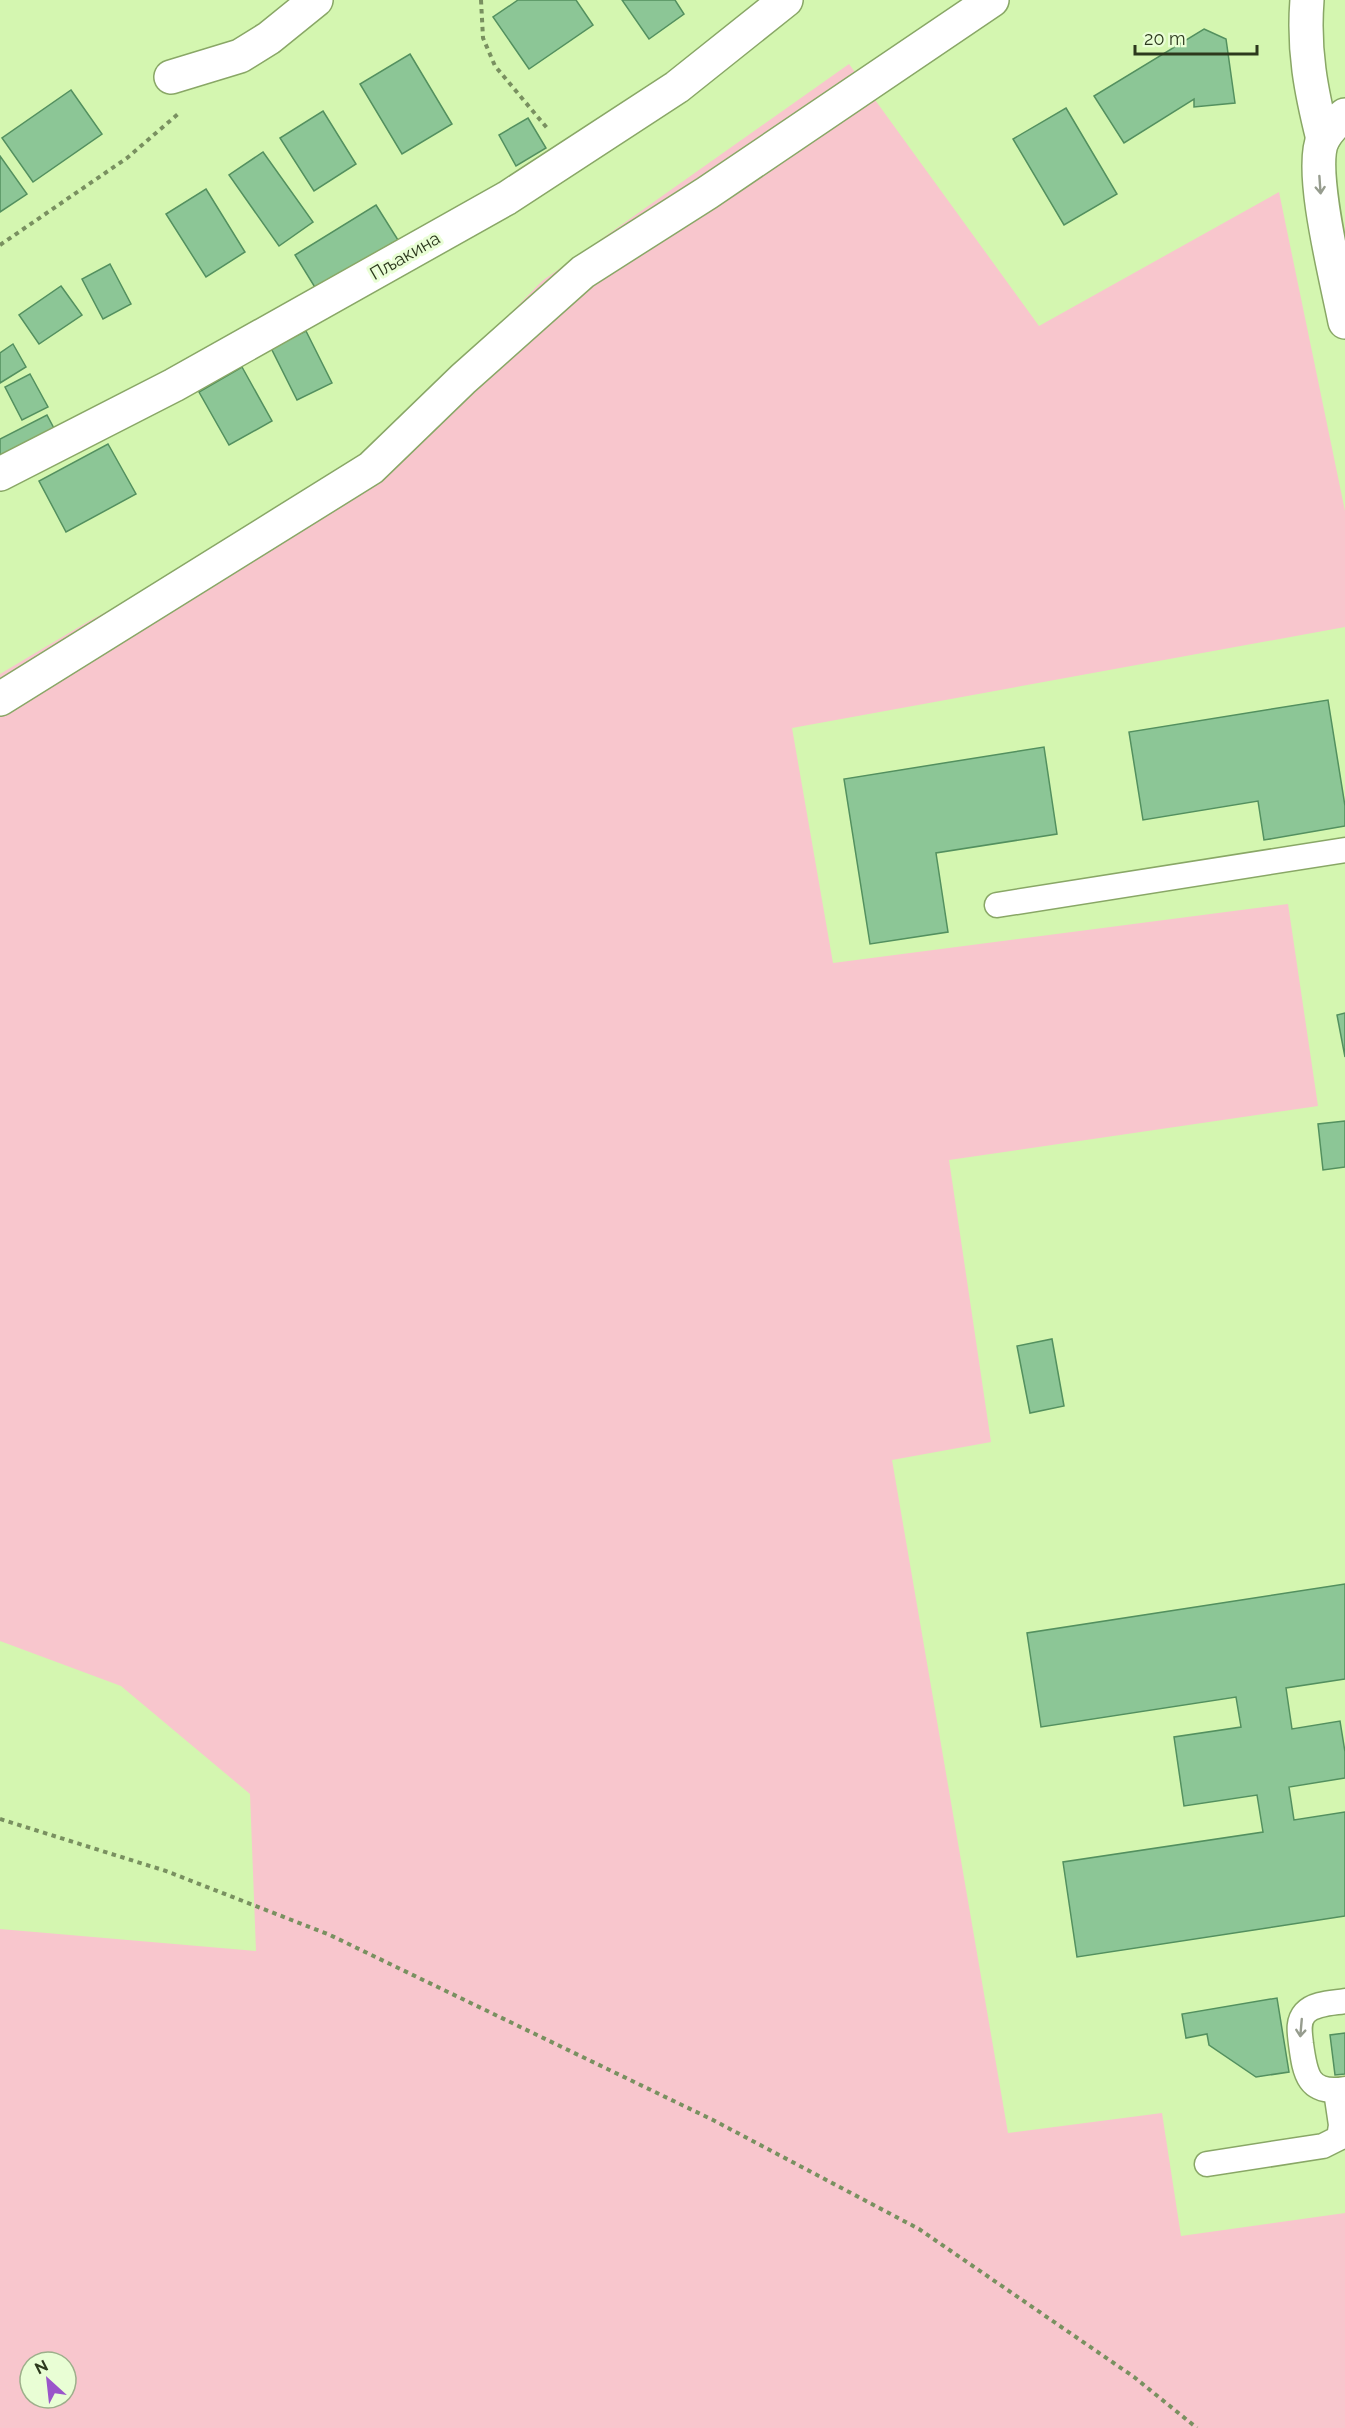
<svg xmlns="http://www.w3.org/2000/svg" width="1345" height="2428" viewBox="0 0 1345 2428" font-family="Raleway,sans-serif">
<rect width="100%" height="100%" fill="#d4f6b0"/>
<path fill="#f8c6cd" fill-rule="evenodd" d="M849,64L1039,326L1279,192L1345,511V627L792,728L833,963L1288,904L1318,1106L949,1160L991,1442L892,1460L1008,2133L1162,2113L1181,2236L1345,2213V2428H0V1929L256,1951L250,1794L121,1686L0,1641V674L89,621L340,487L542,281ZM30,2362H66V2398H30Z"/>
<g fill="#8cc696" stroke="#53905f" stroke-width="1.5">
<path d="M518,0H576L593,25L529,69L493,17Z"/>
<path d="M622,0H675L684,14L649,39Z"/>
<path d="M1204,29L1226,39L1235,103L1194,107V99L1124,143L1094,96Z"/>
<path d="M410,54L452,124L402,154L360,84Z"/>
<path d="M71,90L102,134L33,182L2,138Z"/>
<path d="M1066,108L1117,194L1064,225L1013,139Z"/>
<path d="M323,111L356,164L314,191L280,138Z"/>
<path d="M528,118L546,148L516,166L499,135Z"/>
<path d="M263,152L313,222L279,246L229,175Z"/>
<path d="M0,156L27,194L0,212Z"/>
<path d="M206,189L245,252L206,277L166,214Z"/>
<path d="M376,205L398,240L316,289L295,255Z"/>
<path d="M110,264L131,304L103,319L82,279Z"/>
<path d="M61,286L82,315L39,344L19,315Z"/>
<path d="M306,331L332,383L297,400L271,348Z"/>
<path d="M13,344L26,367L0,383V353Z"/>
<path d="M242,367L272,421L229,445L199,392Z"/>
<path d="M30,374L48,407L22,420L5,387Z"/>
<path d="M47,415L58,436L0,467V439Z"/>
<path d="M108,444L136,494L66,532L39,481Z"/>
<path d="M1328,700L1345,806V826L1264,840L1258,801L1143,820L1129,732Z"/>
<path d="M1044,747L1057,834L936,853L948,932L870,944L844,779Z"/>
<path d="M1345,1013V1057L1337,1015Z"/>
<path d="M1345,1121V1167L1323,1170L1318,1124Z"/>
<path d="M1052,1339L1064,1406L1030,1413L1017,1346Z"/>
<path d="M1345,1584V1679L1286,1688L1292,1729L1340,1721L1345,1752V1778L1289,1787L1294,1820L1345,1812V1916L1077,1957L1063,1862L1263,1832L1257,1795L1184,1806L1174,1737L1241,1727L1236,1697L1041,1727L1027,1633Z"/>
<path d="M1277,1998L1289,2072L1256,2077L1209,2045L1207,2034L1186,2038L1182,2014Z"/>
<path d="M1345,2033V2074L1335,2075L1330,2035Z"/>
</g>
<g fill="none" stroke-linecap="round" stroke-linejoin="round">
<g stroke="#89a766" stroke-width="27">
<g id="lane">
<path d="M997,905L1345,850"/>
<path d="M1345,2001C1333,2003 1314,2003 1305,2013C1297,2022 1300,2034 1301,2044C1305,2074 1308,2095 1345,2089"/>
<path d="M1207,2164L1323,2146L1339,2138L1341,2125L1336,2091"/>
</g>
</g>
<g stroke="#89a766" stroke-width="36">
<g id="street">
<path d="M1307,0C1303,50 1311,91 1323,139"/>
<path d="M171,77L240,56L269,38L316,0"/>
<path d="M1345,115C1337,121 1328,130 1323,139C1308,169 1338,285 1345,322"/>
<path d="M0,474L174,385L507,198L677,87L786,0"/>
<path d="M0,699L371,468L463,379L583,272L707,193L992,0"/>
</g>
</g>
<g stroke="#799060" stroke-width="4" stroke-dasharray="4.5 4.5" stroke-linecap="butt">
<path d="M481,0L483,38L495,66L547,128"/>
<path d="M0,245L127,158L178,114"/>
<path d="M0,1819L166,1871L330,1935L713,2120L919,2229L1134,2377L1197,2428"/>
</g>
<use href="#lane" stroke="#fff" stroke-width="24"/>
<use href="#street" stroke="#fff" stroke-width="33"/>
</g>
<defs><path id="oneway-shaft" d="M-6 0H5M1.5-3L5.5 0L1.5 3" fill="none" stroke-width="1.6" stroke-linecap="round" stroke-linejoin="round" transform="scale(1.5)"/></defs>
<g stroke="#969c8e">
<use href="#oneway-shaft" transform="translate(1320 185) rotate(86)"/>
<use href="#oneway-shaft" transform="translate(1301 2028) rotate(95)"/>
</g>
<g text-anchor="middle" stroke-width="6" stroke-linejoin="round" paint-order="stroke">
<g font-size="18" fill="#2c391d" stroke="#e9fed5">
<text transform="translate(405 256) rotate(-30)" y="6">Пљакина</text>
</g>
</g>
<g transform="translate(48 2380) rotate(333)"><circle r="28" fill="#e9fed5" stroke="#9daf8b" stroke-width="1.5"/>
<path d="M0-4.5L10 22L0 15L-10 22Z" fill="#9a55ca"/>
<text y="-9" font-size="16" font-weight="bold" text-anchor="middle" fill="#2c391d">N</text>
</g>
<path d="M1135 45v9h122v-9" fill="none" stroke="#2c391d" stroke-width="3"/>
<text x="1144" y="45" font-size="18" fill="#2c391d" stroke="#e9fed5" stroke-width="4.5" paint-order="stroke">20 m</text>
</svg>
